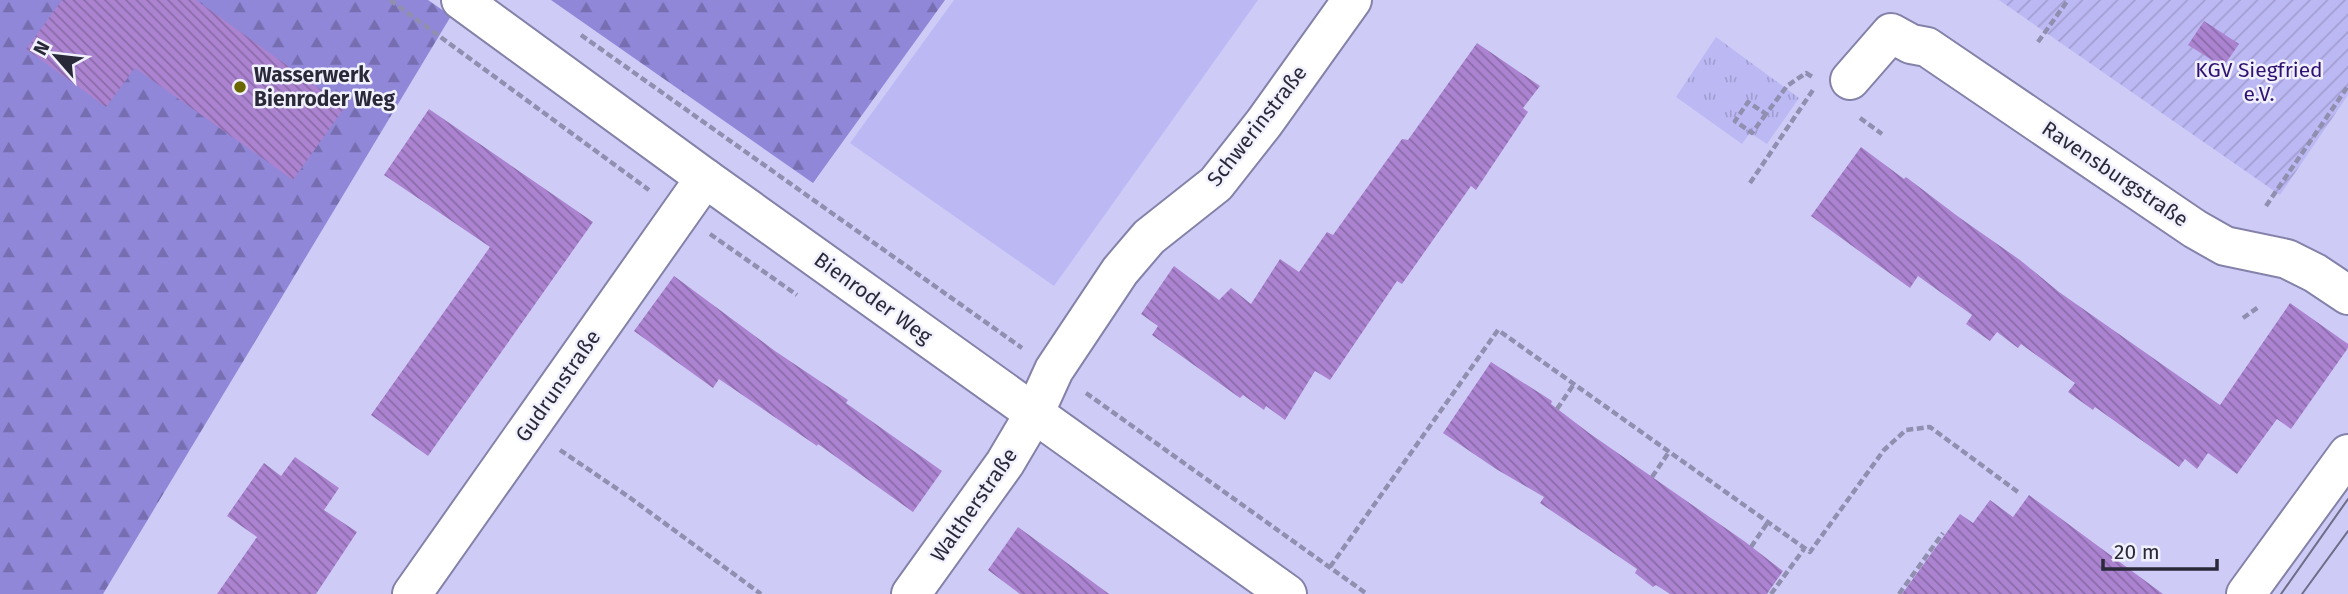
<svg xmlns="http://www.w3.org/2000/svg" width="2348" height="594" viewBox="0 0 2348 594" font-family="'Fira Sans',sans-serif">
<defs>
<pattern id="forest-firs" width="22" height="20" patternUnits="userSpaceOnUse" patternTransform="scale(1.75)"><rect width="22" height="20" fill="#9087d8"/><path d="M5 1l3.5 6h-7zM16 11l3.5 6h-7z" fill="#766eb0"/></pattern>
<pattern id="park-tufts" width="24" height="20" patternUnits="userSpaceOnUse" patternTransform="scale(1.75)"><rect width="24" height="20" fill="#bcb8f4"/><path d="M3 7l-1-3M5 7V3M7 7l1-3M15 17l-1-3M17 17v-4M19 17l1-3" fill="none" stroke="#a29ed2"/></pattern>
<pattern id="garden-furrows" width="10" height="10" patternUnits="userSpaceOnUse" patternTransform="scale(1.75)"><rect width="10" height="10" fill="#bcb8f4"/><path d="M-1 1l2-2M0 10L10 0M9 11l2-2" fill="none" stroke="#a29ed2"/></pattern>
<pattern id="building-back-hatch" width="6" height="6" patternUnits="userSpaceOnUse" patternTransform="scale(1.75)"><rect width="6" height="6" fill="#ab83d0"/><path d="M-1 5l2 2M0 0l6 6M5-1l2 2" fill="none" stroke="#8b6baa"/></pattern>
</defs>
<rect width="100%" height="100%" fill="#ceccf6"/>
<path fill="#bcb8f4" d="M954,0H1258L1054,286L850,143Z"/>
<g fill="url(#forest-firs)">
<path d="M0,0H428L451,16L103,594H0Z"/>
<path d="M551,0H945L813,183Z"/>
</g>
<path fill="url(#park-tufts)" d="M1716,37L1799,98L1767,144L1750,133L1742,144L1676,97Z"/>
<path fill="url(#garden-furrows)" d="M1999,0H2348V95L2280,195Z"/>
<g fill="url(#building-back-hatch)">
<path d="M62,0H196L345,107L293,180L135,68L106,107L26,49Z"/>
<path d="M2204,21L2239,44L2223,67L2188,45Z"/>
<path d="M1477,43L1540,86L1523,108L1528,112L1476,190L1471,186L1402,284L1397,281L1330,380L1315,371L1285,420L1266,406L1264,410L1243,395L1240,398L1152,335L1158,326L1141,314L1174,266L1219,300L1231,288L1251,304L1280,259L1299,272L1327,232L1333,235L1402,139L1408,140Z"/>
<path d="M429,109L593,222L428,456L371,415L490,247L384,175Z"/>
<path d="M1861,147L1904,179L1906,177L1960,218L2020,260L2059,292L2220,405L2290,303L2348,344V348L2291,429L2277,419L2237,474L2208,453L2197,469L2185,459L2179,467L2095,407L2093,410L2068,392L2075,383L2021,344L2018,348L1997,332L1990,341L1966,324L1972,315L1918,276L1910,288L1811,216Z"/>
<path d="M674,276L775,351L848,400L846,403L942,471L913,512L818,444L817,446L719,379L713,388L634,331Z"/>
<path d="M1491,362L1552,401L1551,404L1589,433L1744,541L1783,571L1767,594H1670L1656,585L1653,587L1635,573L1637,569L1540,503L1544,497L1496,469L1443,433Z"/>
<path d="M295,457L339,488L324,510L357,532L316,594H217L257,537L227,516L264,463L281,476Z"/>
<path d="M2029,495L2163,594H1902L1960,514L1973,523L1990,500L2013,517Z"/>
<path d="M1018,527L1059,557L1109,594H1020L988,570Z"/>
</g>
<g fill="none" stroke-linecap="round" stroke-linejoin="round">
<g stroke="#8482a9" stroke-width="42">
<g id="street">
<path d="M1850,80L1891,33L1911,44L1927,47L2195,229L2225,246L2287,259L2315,273L2348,295"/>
<path d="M412,594L705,178"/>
<path d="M911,594L1005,463L1034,414L1054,370L1120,271L1149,237L1216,184L1264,123L1352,0"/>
<path d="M2246,594L2348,454"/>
</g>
</g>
<g stroke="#8482a9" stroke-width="42">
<path id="secondary" d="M461,0L705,178L1287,594"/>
</g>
<g stroke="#918fb0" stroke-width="4.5" stroke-dasharray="7 3.5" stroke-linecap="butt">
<path d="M390,0L649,190"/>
<path d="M581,35L1022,348"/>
<path d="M2038,42L2068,0"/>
<path d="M1766,114L1752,133L1735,121L1748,102L1766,114L1787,86L1806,73L1814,78"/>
<path d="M1860,118L1882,134"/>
<path d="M1750,183L1813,90"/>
<path d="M2266,206L2348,86"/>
<path d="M710,234L797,295"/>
<path d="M2243,318L2260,306"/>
<path d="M1086,393L1367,594"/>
<path d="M1557,409L1574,384"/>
<path d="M560,450L629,497L761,594"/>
<path d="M1652,477L1669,452"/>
<path d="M1751,547L1768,522"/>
<path d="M1330,567L1498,330L1810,552L1884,450L1906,430L1930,427L2018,492"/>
<path d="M1771,594L1804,549"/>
<path d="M1899,594L1943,533"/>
</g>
<use href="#street" stroke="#fff" stroke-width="38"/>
<use href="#secondary" stroke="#fff" stroke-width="38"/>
<g stroke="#6f6d88" stroke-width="2">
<path d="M2281,594L2348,499"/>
<path d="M2302,594L2348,531"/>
</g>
</g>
<circle fill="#6a6600" stroke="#f1f1fe" stroke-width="2.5" cx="240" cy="87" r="7"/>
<g text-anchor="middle" stroke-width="5" stroke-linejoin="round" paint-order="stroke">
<g font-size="21" fill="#2f1171" stroke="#f1f1fe">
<text x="2259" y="77">KGV Siegfried<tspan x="2259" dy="24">e.V.</tspan></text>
</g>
<g font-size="21" font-weight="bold" fill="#2a2939" stroke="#f1f1fe" text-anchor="start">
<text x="254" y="82">Wasserwerk<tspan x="254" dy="24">Bienroder Weg</tspan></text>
</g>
<g font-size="21" fill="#2a2939" stroke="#f1f1fe">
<text transform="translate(1257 126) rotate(-52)" y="7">Schwerinstraße</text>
<text transform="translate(2115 174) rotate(34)" y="7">Ravensburgstraße</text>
<text transform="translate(873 298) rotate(36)" y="7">Bienroder Weg</text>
<text transform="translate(558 386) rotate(-55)" y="7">Gudrunstraße</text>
<text transform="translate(974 505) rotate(-55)" y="7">Waltherstraße</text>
</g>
</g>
<g transform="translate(56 56) rotate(298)" stroke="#f1f1fe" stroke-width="5" paint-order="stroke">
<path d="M0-5L12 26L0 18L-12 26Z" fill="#2a2939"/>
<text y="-10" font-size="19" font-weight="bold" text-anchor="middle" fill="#2a2939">N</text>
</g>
<path d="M2103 559v10h114v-10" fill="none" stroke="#2a2939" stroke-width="3.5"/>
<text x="2114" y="559" font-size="21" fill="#2a2939" stroke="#f1f1fe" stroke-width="5" paint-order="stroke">20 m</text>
</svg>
